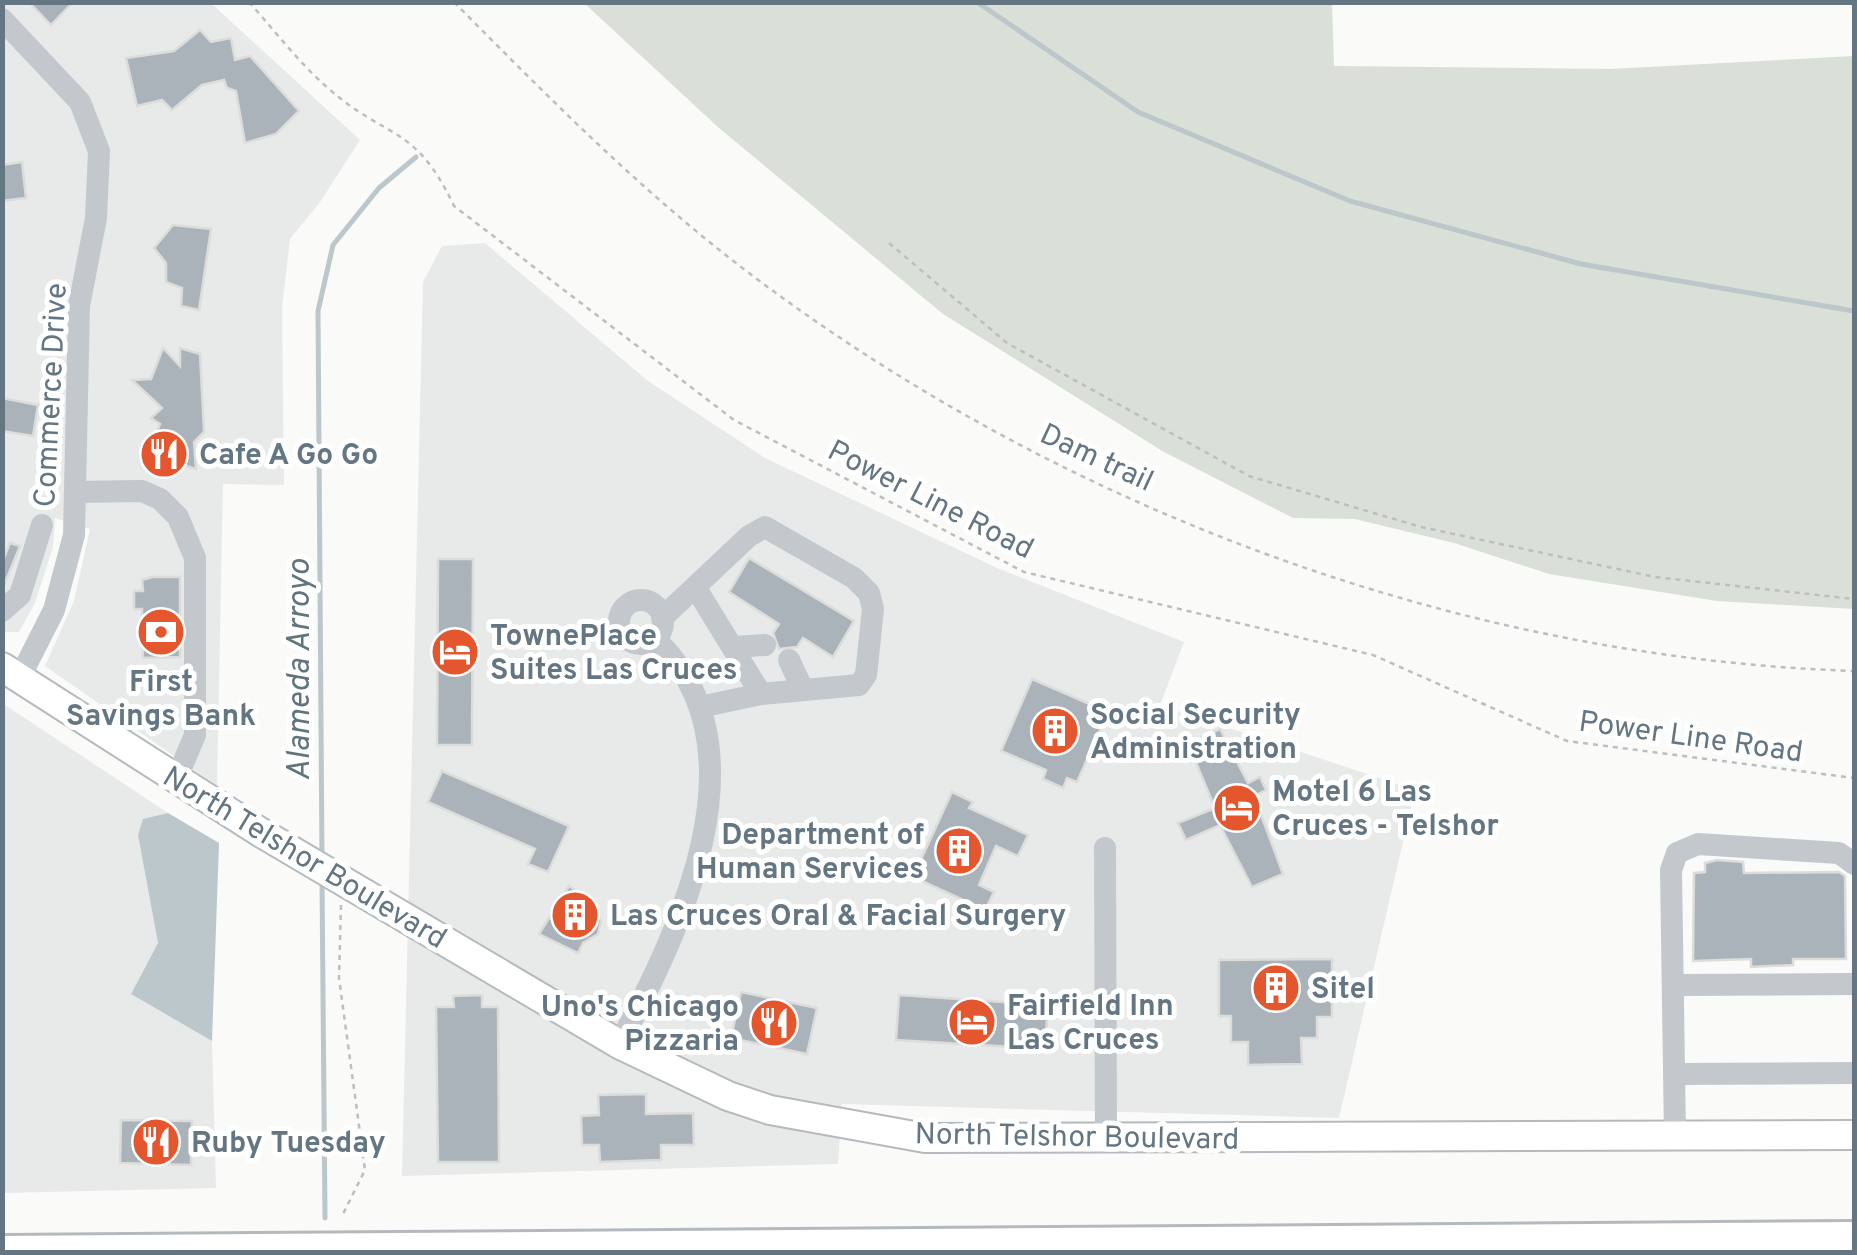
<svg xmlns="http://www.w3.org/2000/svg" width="1857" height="1255" viewBox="0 0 1857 1255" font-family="Overpass,sans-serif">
<rect width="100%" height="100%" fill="#fafaf8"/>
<g fill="#e8e9e9">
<path d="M2,3H211L360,140L320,202L290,239L282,308L284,485L223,484L217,786L45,666L74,601L90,529L55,518L53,547L35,603L19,632H3Z"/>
<path d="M485,243L648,381L765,458L997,568L1184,642L1160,705L1415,790L1339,1118L842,1104L838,1164L402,1176L423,282L442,246Z"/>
<path d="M2,703L168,813L144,819L138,835L158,943L131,994L212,1041L216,1188L3,1193Z"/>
</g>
<path fill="#dadfd7" d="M584,3H1332L1334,66L1611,69L1854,56V609L1717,601L1549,574L1454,543L1355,519L1293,518L1164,452L943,314L719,128Z"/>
<path fill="#bbc7cb" d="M168,813L219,843L212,1041L131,994L158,943L138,835L143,819Z"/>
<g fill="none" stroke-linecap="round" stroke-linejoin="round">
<g stroke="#bbc7cb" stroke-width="5">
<path d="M977,2L1138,112L1350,201L1581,264L1854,311"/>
<path d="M322,859L318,311L333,245L379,188L416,157"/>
<path d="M322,880L325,1218"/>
</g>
</g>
<g fill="#aab3b9" stroke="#dcdcda" stroke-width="2.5">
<path d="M29,2H73L51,25Z"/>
<path d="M200,30L211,42L231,38L235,60L250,56L299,111L276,134L245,143L236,91L227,88L224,80L202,85L172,110L162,100L137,106L126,58L174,51Z"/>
<path d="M22,162L26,198L2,201V165Z"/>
<path d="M173,225L211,229L199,310L181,306L182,288L166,282V263L154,248Z"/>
<path d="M163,348L180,366V348L200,354L204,432L194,442L196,469L154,456L161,451L156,434L160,424L151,418L162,408L132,380L151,379Z"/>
<path d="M2,398L38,405L33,436L2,431Z"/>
<path d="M10,543L20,546L2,590V563Z"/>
<path d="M749,558L854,621L833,657L803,638L797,647L779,649L773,633L779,624L729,592Z"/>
<path d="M438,559H473L472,745H437Z"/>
<path d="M152,577H180V657L143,658L142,609H134V591H143L142,580Z"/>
<path d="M1032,679L1108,712L1077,782L1067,778L1063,788L1043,779L1046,770L1001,751Z"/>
<path d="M1220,729L1248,783L1260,777L1266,790L1254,796L1283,874L1252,887L1220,825L1186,840L1178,823L1215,808L1188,743Z"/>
<path d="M442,771L569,826L548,872L528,864L535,849L428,802Z"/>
<path d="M952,792L973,802L969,808L1028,835L1018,856L996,846L979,885L994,892L985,910L913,877Z"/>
<path d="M1717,860L1743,862L1744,873L1839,872L1845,876L1846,959H1793V965L1751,967V959L1693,961L1694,873L1705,872V863Z"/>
<path d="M569,886L593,902L601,921L598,934L583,943L578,953L539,934Z"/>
<path d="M1332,959V1017H1317V1038H1301L1302,1064L1248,1065V1042H1231V1016H1219V960Z"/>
<path d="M741,992L817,1008L807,1054L731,1038Z"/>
<path d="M482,995V1007H498L499,1162H438L436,1007H454L453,996Z"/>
<path d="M899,995L1048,1005L1045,1049L896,1040Z"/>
<path d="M646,1094V1114L693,1113L694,1145H661V1160L600,1162L599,1145H582L581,1116L599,1115L598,1095Z"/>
<path d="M121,1120L192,1121L191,1165L120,1163Z"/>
</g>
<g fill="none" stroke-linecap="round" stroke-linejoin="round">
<g stroke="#b5babe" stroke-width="32">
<path id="major" d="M2,667L260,832L619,1044L728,1096L770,1110L925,1138L1854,1135"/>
</g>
<g stroke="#b4b9bd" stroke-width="38">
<path id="highway" d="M2,1252L1854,1238"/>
</g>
<g stroke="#bbbfc2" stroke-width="2.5" stroke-dasharray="5 5" stroke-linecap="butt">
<path d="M249,2C275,31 299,63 328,88C386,140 415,123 454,206L734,420L1024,572L1373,655L1567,741L1854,778"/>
<path d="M454,2C548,97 643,193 749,273C1062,510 1461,658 1854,671"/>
<path d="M889,243L1007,343L1249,476L1421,527L1655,577L1854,599"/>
<path d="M341,905L339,978L365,1170L342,1216"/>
</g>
<g stroke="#c3c8cc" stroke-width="22">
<path d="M2,19L80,102L99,151L96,218L79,306L74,535L54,610L19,679"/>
<path d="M75,492L142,491L160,499L178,517L195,558V735L176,780"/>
<path d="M697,590L761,694"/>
<circle cx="641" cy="622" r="22"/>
<path d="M2,611L20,595L42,525"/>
<path d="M662,618L749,536L765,527L854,578L869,593L873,609L866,675L859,685L761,694L700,707"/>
<path d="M734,647L765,645"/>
<path d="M789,660L803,690"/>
<path d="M1105,848L1106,1140"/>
<path d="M1674,985L1854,984"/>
<path d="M619,1044C680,933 769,745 655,639"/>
<path d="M1675,1074L1854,1073"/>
<path d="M1675,1136L1671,870L1677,853L1698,844L1839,853L1854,864"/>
</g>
<use href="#major" stroke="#fff" stroke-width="28"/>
<use href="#highway" stroke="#fff" stroke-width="32"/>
</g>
<defs>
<g id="restaurant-disc" transform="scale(2.5)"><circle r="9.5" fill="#e4572e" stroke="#fff"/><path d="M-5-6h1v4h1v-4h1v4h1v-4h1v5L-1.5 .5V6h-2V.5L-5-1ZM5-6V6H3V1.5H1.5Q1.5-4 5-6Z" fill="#fff"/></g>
<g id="bank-disc" transform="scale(2.5)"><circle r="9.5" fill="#e4572e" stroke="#fff"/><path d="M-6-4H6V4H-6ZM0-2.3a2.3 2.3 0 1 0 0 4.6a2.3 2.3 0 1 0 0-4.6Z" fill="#fff"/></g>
<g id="hotel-disc" transform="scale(2.5)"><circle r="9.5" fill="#e4572e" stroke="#fff"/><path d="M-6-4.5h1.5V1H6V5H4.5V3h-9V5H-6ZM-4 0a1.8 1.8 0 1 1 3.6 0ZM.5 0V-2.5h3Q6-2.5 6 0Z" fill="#fff"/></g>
<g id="building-disc" transform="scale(2.5)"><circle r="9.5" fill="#e4572e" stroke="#fff"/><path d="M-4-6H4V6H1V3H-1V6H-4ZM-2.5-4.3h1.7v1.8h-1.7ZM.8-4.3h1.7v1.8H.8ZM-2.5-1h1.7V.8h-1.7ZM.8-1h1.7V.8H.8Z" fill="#fff"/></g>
</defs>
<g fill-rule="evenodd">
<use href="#restaurant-disc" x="164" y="454"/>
<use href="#bank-disc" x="161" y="632"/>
<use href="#hotel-disc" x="455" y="652"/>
<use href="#building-disc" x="1055" y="731"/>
<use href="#hotel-disc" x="1237" y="808"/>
<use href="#building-disc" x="959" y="851"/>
<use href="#building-disc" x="575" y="915"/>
<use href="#building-disc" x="1276" y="988"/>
<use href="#hotel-disc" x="972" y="1022"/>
<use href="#restaurant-disc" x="774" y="1023"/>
<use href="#restaurant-disc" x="156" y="1142"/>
</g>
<g text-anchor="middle" stroke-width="10" stroke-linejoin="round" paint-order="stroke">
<g font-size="30" fill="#657683" stroke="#fff">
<text transform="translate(50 395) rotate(-87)" y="10">Commerce Drive</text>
<text transform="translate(1097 457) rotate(25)" y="10">Dam trail</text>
<text transform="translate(931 499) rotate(27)" y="10">Power Line Road</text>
<text transform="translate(1691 736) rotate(8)" y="10">Power Line Road</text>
<text transform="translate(305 857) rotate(31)" y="10">North Telshor Boulevard</text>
<text transform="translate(1077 1136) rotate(1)" y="10">North Telshor Boulevard</text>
</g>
<g font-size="30" font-weight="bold" fill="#657683" stroke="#fff" text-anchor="start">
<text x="199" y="464">Cafe A Go Go</text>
<text x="490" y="645">TownePlace<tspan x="490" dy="34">Suites Las Cruces</tspan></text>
<text x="161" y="691" text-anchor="middle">First<tspan x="161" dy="34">Savings Bank</tspan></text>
<text x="1090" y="724">Social Security<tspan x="1090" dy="34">Administration</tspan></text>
<text x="1272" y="801">Motel 6 Las<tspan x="1272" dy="34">Cruces - Telshor</tspan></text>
<text x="924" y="844" text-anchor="end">Department of<tspan x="924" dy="34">Human Services</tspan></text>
<text x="610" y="925">Las Cruces Oral &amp; Facial Surgery</text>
<text x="1311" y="998">Sitel</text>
<text x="1007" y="1015">Fairfield Inn<tspan x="1007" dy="34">Las Cruces</tspan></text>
<text x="739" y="1016" text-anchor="end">Uno's Chicago<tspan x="739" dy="34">Pizzaria</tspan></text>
<text x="191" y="1152">Ruby Tuesday</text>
</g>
<g font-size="32" font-style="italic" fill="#60757c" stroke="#fff">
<text transform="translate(298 670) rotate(-90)" y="11">Alameda Arroyo</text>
</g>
</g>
<rect width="1857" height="1255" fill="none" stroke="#657683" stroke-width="10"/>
</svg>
